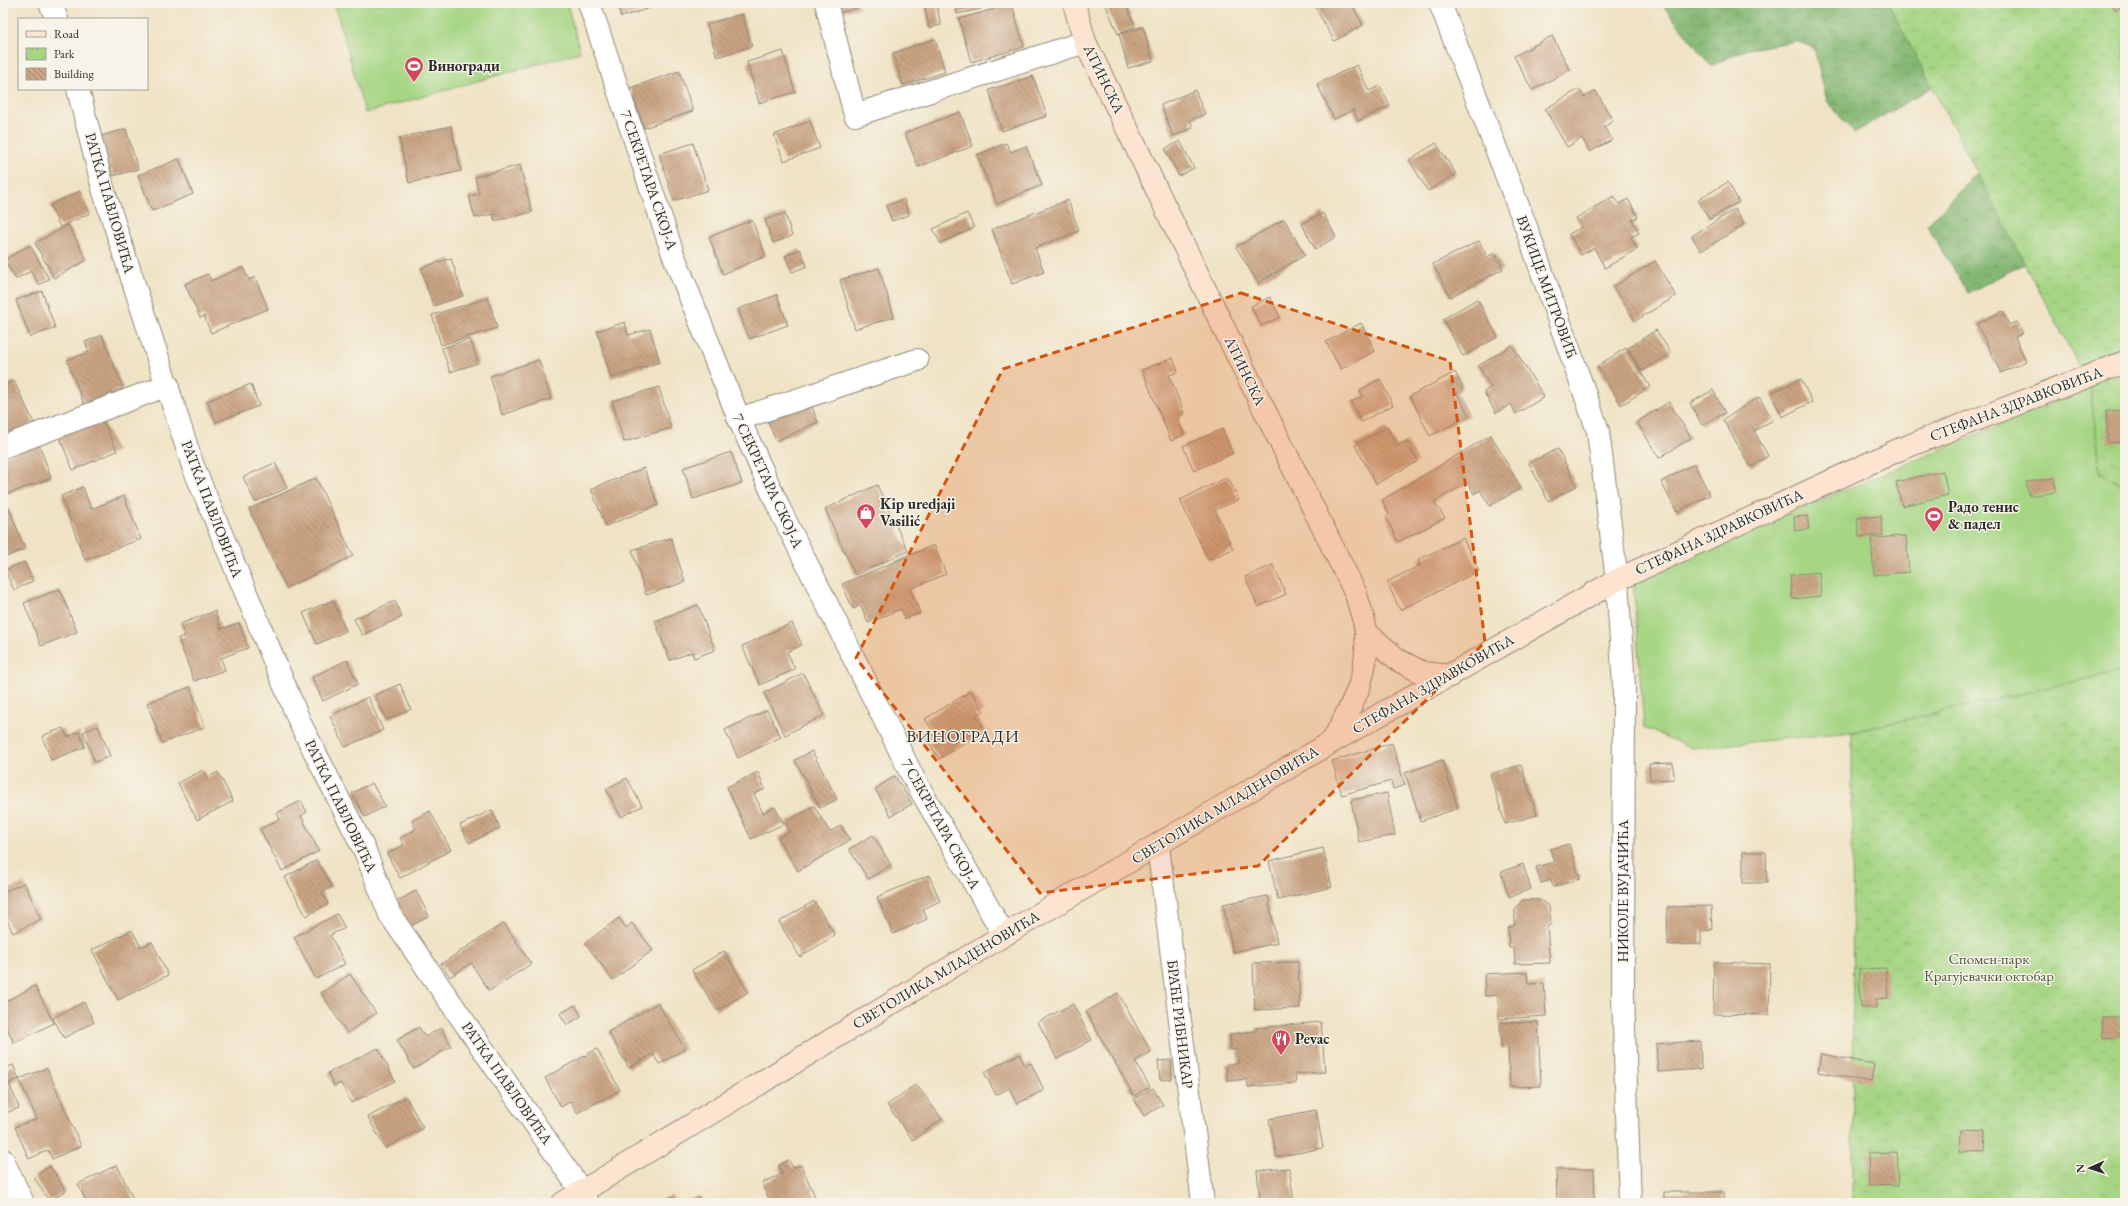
<svg xmlns="http://www.w3.org/2000/svg" width="2128" height="1206" viewBox="0 0 2128 1206" font-family="'EB Garamond',serif">
<defs>
<pattern id="forest-crowns" width="20" height="18" patternUnits="userSpaceOnUse"><rect width="20" height="18" fill="#84b772"/><path d="M2 6a3 3 0 1 1 6 0M12 15a3 3 0 1 1 6 0" fill="none" stroke="#6c955e"/></pattern>
<pattern id="park-crowns" width="20" height="18" patternUnits="userSpaceOnUse"><rect width="20" height="18" fill="#a6d684"/><path d="M2 6a3 3 0 1 1 6 0M12 15a3 3 0 1 1 6 0" fill="none" stroke="#8fb872"/></pattern>
<pattern id="building-back-hatch" width="6" height="6" patternUnits="userSpaceOnUse"><rect width="6" height="6" fill="#caa483"/><path d="M-1 5l2 2M0 0l6 6M5-1l2 2" fill="none" stroke="#a4866b"/></pattern>
</defs>
<rect width="100%" height="100%" fill="#f7f3e8"/>
<filter id="ink" filterUnits="userSpaceOnUse"><feTurbulence type="fractalNoise" baseFrequency=".025" numOctaves="2"/><feDisplacementMap in="SourceGraphic" scale="8" xChannelSelector="R" yChannelSelector="G"/><feConvolveMatrix kernelMatrix="1 2 1 2 8 2 1 2 1" color-interpolation-filters="sRGB"/></filter>
<filter id="wash" filterUnits="userSpaceOnUse"><feTurbulence type="fractalNoise" baseFrequency=".012" numOctaves="4" result="noise"/><feDisplacementMap in="SourceGraphic" scale="16" xChannelSelector="R" yChannelSelector="G"/><feGaussianBlur stdDeviation="0.9" result="paint"/><feColorMatrix in="noise" values="0 0 0 0 0 0 0 0 0 0 0 0 0 0 0 0 0 1.4 0 .05"/><feComposite in="paint" operator="in"/></filter>
<g filter="url(#wash)">
<rect width="100%" height="100%" fill="#f0e3c5"/>
<g fill="#a6d684" stroke="#688058">
<path d="M334,3H567L580,52L365,113Z"/>
<path d="M2090,387L2101,473L2125,487V670L1852,732L1693,748L1644,728L1633,579Z"/>
</g>
<path fill="url(#forest-crowns)" stroke="#58714e" d="M1661,3H2125L2071,239L1968,293L1927,225L2007,142L1976,61L1854,133L1827,101L1814,48L1796,41L1744,50L1711,66Z"/>
<g fill="url(#park-crowns)" stroke="#688058">
<path d="M1888,3H2125V487L2101,473L2090,387Z"/>
<path d="M2125,670V1203H1853L1852,732Z"/>
</g>
<g id="blocks">
<g fill="url(#building-back-hatch)">
<path d="M617,3H656L657,6L621,17Z"/>
<path d="M835,3H858L859,8L837,13Z"/>
<path d="M924,3H936L941,25L929,28Z"/>
<path d="M955,3H980L981,9L957,14Z"/>
<path d="M1105,3H1131L1132,5L1127,7L1135,26L1118,34Z"/>
<path d="M1313,3H1351L1363,25L1334,41Z"/>
<path d="M2111,3H2125V4L2116,11Z"/>
<path d="M1012,4L1024,47L971,62L959,19Z"/>
<path d="M742,14L752,46L717,57L707,24Z"/>
<path d="M1143,27L1153,61L1128,68L1119,34Z"/>
<path d="M1552,36L1570,70L1532,90L1514,56Z"/>
<path d="M935,39L945,72L903,85L893,53Z"/>
<path d="M783,51L795,92L759,103L747,62Z"/>
<path d="M1357,65L1369,91L1380,86L1390,106L1358,121L1353,110L1334,119L1317,84Z"/>
<path d="M679,71L693,111L644,128L630,88Z"/>
<path d="M1033,76L1047,116L1002,131L989,90Z"/>
<path d="M1579,89L1584,97L1596,91L1613,121L1604,127L1612,140L1590,152L1582,138L1567,147L1545,109Z"/>
<path d="M1195,90L1205,114L1190,120L1193,128L1173,136L1161,105Z"/>
<path d="M960,112L973,146L918,167L905,133Z"/>
<path d="M810,121L820,148L784,161L774,135Z"/>
<path d="M451,126L461,171L409,183L399,138Z"/>
<path d="M126,129L138,169L113,176L101,136Z"/>
<path d="M1180,141L1194,168L1179,176L1165,149Z"/>
<path d="M693,143L708,190L674,201L659,154Z"/>
<path d="M1006,143L1011,152L1026,146L1042,185L997,204L977,155Z"/>
<path d="M1436,143L1456,174L1428,191L1409,160Z"/>
<path d="M179,159L193,194L152,211L138,175Z"/>
<path d="M520,165L532,212L495,221L493,214L475,218L469,196L479,194L475,177Z"/>
<path d="M1728,182L1739,202L1709,219L1698,200Z"/>
<path d="M80,191L90,213L60,227L50,205Z"/>
<path d="M1614,196L1619,204L1628,199L1638,217L1632,220L1639,233L1631,237L1637,249L1605,268L1594,248L1581,255L1569,234L1582,227L1576,218Z"/>
<path d="M904,199L909,215L892,221L886,206Z"/>
<path d="M1068,200L1079,231L1035,248L1044,272L1012,284L992,229Z"/>
<path d="M1735,209L1744,225L1701,251L1692,236Z"/>
<path d="M785,213L792,236L773,243L765,220Z"/>
<path d="M967,213L974,228L940,243L933,229Z"/>
<path d="M1323,213L1336,237L1315,249L1302,224Z"/>
<path d="M1284,219L1305,255L1258,283L1236,247Z"/>
<path d="M752,220L766,256L723,274L709,237Z"/>
<path d="M68,225L87,260L54,278L35,243Z"/>
<path d="M1479,241L1487,257L1495,253L1503,269L1450,297L1433,264Z"/>
<path d="M30,245L49,279L39,285L31,271L16,279L4,260Z"/>
<path d="M800,249L807,266L792,272L785,256Z"/>
<path d="M451,258L463,296L433,306L421,268Z"/>
<path d="M1655,261L1676,296L1635,321L1613,287Z"/>
<path d="M243,267L249,280L255,277L268,309L211,333L204,316L200,318L185,284L208,274L211,281Z"/>
<path d="M879,268L894,317L855,329L840,280Z"/>
<path d="M42,291L55,328L30,337L16,300Z"/>
<path d="M777,295L788,325L749,339L738,309Z"/>
<path d="M1270,297L1280,317L1261,326L1251,306Z"/>
<path d="M488,298L497,328L441,345L432,315Z"/>
<path d="M1477,299L1498,337L1463,356L1443,319Z"/>
<path d="M2003,311L2009,325L2017,322L2023,333L2015,337L2026,361L2001,373L1977,324Z"/>
<path d="M625,322L628,335L650,329L660,362L611,378L597,331Z"/>
<path d="M1361,323L1375,351L1341,369L1326,342Z"/>
<path d="M1656,330L1671,353L1642,371L1628,348Z"/>
<path d="M102,335L123,388L84,404L67,360L89,352L85,342Z"/>
<path d="M470,339L478,363L450,372L442,348Z"/>
<path d="M1512,345L1544,397L1516,414L1511,404L1496,413L1484,392L1491,387L1478,366Z"/>
<path d="M1626,348L1650,387L1621,405L1597,366Z"/>
<path d="M1173,358L1178,372L1169,375L1184,413L1178,419L1184,435L1171,441L1142,370Z"/>
<path d="M539,360L551,399L502,415L490,376Z"/>
<path d="M1455,372L1463,387L1457,393L1469,416L1430,436L1410,396Z"/>
<path d="M1380,379L1393,405L1361,422L1351,402L1363,396L1360,390Z"/>
<path d="M1801,379L1812,402L1782,417L1771,393Z"/>
<path d="M14,381L34,423L3,438V386Z"/>
<path d="M251,384L259,406L216,422L207,401Z"/>
<path d="M659,387L671,428L624,442L612,401Z"/>
<path d="M1713,390L1725,413L1702,425L1690,403Z"/>
<path d="M1759,397L1773,420L1754,431L1768,456L1751,467L1723,420Z"/>
<path d="M809,400L818,422L776,441L767,419Z"/>
<path d="M1669,402L1691,438L1659,458L1637,422Z"/>
<path d="M2125,410V442L2108,443L2106,411Z"/>
<path d="M102,418L117,451L73,470L59,436Z"/>
<path d="M1387,427L1397,446L1407,441L1418,461L1376,484L1355,445Z"/>
<path d="M1222,429L1233,453L1194,471L1183,446Z"/>
<path d="M1491,435L1521,488L1490,506L1480,490L1474,494L1468,482L1434,502L1445,518L1398,542L1386,517L1389,514L1382,500Z"/>
<path d="M39,444L51,478L7,494L3,481V457Z"/>
<path d="M1558,449L1577,486L1548,501L1529,463Z"/>
<path d="M731,452L742,483L693,499L683,468Z"/>
<path d="M275,463L287,488L255,502L243,477Z"/>
<path d="M1694,464L1710,495L1677,512L1661,482Z"/>
<path d="M644,468L658,505L606,526L591,489Z"/>
<path d="M1943,471L1948,495L1902,506L1896,482Z"/>
<path d="M1228,477L1239,500L1215,510L1233,549L1208,560L1180,500Z"/>
<path d="M316,478L353,556L286,588L249,509Z"/>
<path d="M2054,478L2056,492L2029,496L2026,482Z"/>
<path d="M877,485L908,551L855,575L825,509Z"/>
<path d="M83,487L91,509L124,496L141,539L85,560L61,496Z"/>
<path d="M9,508L25,549L3,558V510Z"/>
<path d="M1807,516L1809,529L1795,531L1794,517Z"/>
<path d="M1881,516L1883,535L1859,537L1857,518Z"/>
<path d="M1906,536L1909,572L1874,575L1871,538Z"/>
<path d="M671,538L685,582L646,595L632,550Z"/>
<path d="M1463,538L1479,571L1400,610L1387,582L1420,565L1418,560Z"/>
<path d="M934,545L946,574L910,589L920,613L905,619L901,609L868,623L861,605L853,609L842,584Z"/>
<path d="M24,562L33,581L14,590L5,570Z"/>
<path d="M1273,565L1286,594L1258,607L1245,577Z"/>
<path d="M1819,572L1821,596L1792,599L1790,575Z"/>
<path d="M60,589L77,632L41,646L24,603Z"/>
<path d="M333,600L346,631L317,644L303,613Z"/>
<path d="M395,601L402,617L362,635L354,619Z"/>
<path d="M698,605L715,650L694,658L692,652L670,660L655,621Z"/>
<path d="M215,611L221,629L239,623L248,648L221,658L225,670L194,681L178,638L185,636L180,624Z"/>
<path d="M792,623L802,645L787,652L795,669L760,685L742,646Z"/>
<path d="M347,660L358,684L323,701L312,677Z"/>
<path d="M803,673L824,715L785,735L764,693Z"/>
<path d="M400,684L411,709L387,720L375,695Z"/>
<path d="M190,687L205,727L162,743L147,703Z"/>
<path d="M971,691L984,711L976,715L985,730L939,759L927,739L935,734L925,719Z"/>
<path d="M368,697L383,730L345,747L330,716Z"/>
<path d="M767,710L781,737L738,758L725,730Z"/>
<path d="M98,726L110,756L95,762L83,732Z"/>
<path d="M63,728L67,737L79,732L85,747L51,760L42,736Z"/>
<path d="M1392,743L1405,785L1393,789L1391,781L1342,795L1332,761Z"/>
<path d="M812,751L837,799L820,808L795,760Z"/>
<path d="M1442,760L1458,808L1421,821L1405,773Z"/>
<path d="M1673,763L1674,779L1650,780L1649,764Z"/>
<path d="M1521,765L1537,815L1505,824L1490,774Z"/>
<path d="M203,770L207,778L218,772L233,801L197,820L178,783Z"/>
<path d="M758,772L765,789L754,794L763,813L775,807L784,824L751,839L727,787Z"/>
<path d="M895,776L912,804L891,816L875,789Z"/>
<path d="M627,778L642,806L621,817L606,789Z"/>
<path d="M372,783L385,806L365,817L352,793Z"/>
<path d="M1387,793L1395,835L1359,842L1351,800Z"/>
<path d="M301,801L307,812L301,816L319,851L282,871L260,829L280,819L277,813Z"/>
<path d="M814,806L830,832L841,825L850,840L798,871L778,838L790,831L785,823Z"/>
<path d="M492,810L500,828L469,843L460,825Z"/>
<path d="M430,811L451,850L400,878L387,854L404,845L400,838L416,829L412,821Z"/>
<path d="M873,835L891,865L868,879L849,849Z"/>
<path d="M1569,844L1580,879L1553,887L1551,880L1541,883L1536,867L1554,862L1550,849Z"/>
<path d="M1323,848L1332,887L1278,900L1269,861Z"/>
<path d="M1743,852H1766L1767,883H1743Z"/>
<path d="M317,860L332,887L322,892L328,904L306,916L285,877Z"/>
<path d="M1523,864L1531,889L1509,897L1501,872Z"/>
<path d="M929,875L940,901L923,909L927,919L893,934L877,897Z"/>
<path d="M24,883L41,919L13,933L3,912V892Z"/>
<path d="M416,891L429,916L409,927L396,902Z"/>
<path d="M1268,896L1277,943L1233,952L1223,904Z"/>
<path d="M1522,900H1540L1549,906L1551,924L1547,927L1550,963L1515,964L1514,948H1509L1508,928L1515,925V910Z"/>
<path d="M814,901L835,935L800,957L779,922Z"/>
<path d="M1711,906L1712,930L1701,931V944L1668,945L1667,907Z"/>
<path d="M337,914L345,928L330,935L345,964L316,979L294,937Z"/>
<path d="M619,918L626,928L632,923L653,950L613,980L585,943Z"/>
<path d="M504,923L531,964L489,991L471,963L450,977L441,964Z"/>
<path d="M132,930L141,947L152,942L168,975L118,1000L92,950Z"/>
<path d="M724,951L748,992L717,1011L692,970Z"/>
<path d="M1298,962L1300,1008L1255,1010L1253,963Z"/>
<path d="M1714,962L1770,964L1769,1015L1713,1014Z"/>
<path d="M1886,968L1888,998L1876,999V1008H1861L1859,969Z"/>
<path d="M1527,972L1528,984L1544,983L1546,1016L1499,1019L1498,995L1485,996L1484,974Z"/>
<path d="M350,974L376,1013L347,1033L321,993Z"/>
<path d="M35,986L54,1023L14,1043L3,1020V1003Z"/>
<path d="M1118,993L1151,1052L1135,1061L1150,1087L1134,1096L1086,1012Z"/>
<path d="M84,1002L94,1022L64,1038L53,1018Z"/>
<path d="M658,1003L685,1049L659,1064L653,1054L629,1068L608,1032Z"/>
<path d="M1073,1004L1092,1040L1057,1059L1038,1022Z"/>
<path d="M575,1005L581,1016L567,1025L560,1014Z"/>
<path d="M2102,1017H2119L2120,1037L2103,1038Z"/>
<path d="M1321,1022L1325,1072L1295,1074L1296,1083L1248,1087L1247,1079L1228,1081L1226,1064L1239,1063L1238,1049L1231,1050L1230,1034L1256,1031V1028Z"/>
<path d="M1538,1022L1541,1086L1510,1087L1508,1048H1501L1500,1023Z"/>
<path d="M419,1027L425,1037L441,1028L451,1046L414,1069L397,1040Z"/>
<path d="M1700,1041L1701,1069L1658,1072L1656,1044Z"/>
<path d="M378,1048L395,1081L351,1103L341,1083L334,1086L328,1073Z"/>
<path d="M597,1049L620,1090L577,1113L571,1101L561,1107L545,1078Z"/>
<path d="M1020,1054L1025,1066L1031,1063L1044,1090L1017,1104L1009,1088L996,1095L984,1072Z"/>
<path d="M1821,1054L1874,1064L1871,1082L1818,1072Z"/>
<path d="M1171,1060L1172,1079L1160,1080L1158,1061Z"/>
<path d="M13,1065L19,1079L9,1083L19,1108L3,1114V1069Z"/>
<path d="M47,1068L81,1146L52,1159L48,1150L29,1159L15,1127L37,1119L19,1079Z"/>
<path d="M916,1084L942,1119L913,1140L887,1105Z"/>
<path d="M1153,1088L1163,1105L1144,1116L1134,1099Z"/>
<path d="M406,1097L423,1128L385,1148L368,1117Z"/>
<path d="M1316,1110L1323,1148L1277,1157L1269,1119Z"/>
<path d="M1961,1130L1985,1131L1984,1153L1960,1152Z"/>
<path d="M1897,1152L1899,1185L1869,1186L1868,1153Z"/>
<path d="M789,1160L793,1168L801,1165L817,1201L813,1203H771L762,1183L782,1174L779,1165Z"/>
<path d="M117,1165L135,1203H87L78,1184Z"/>
<path d="M50,1166L66,1191L49,1201L34,1177Z"/>
<path d="M1289,1168L1294,1203H1238L1260,1199L1257,1171Z"/>
<path d="M1556,1169H1594L1595,1203H1557Z"/>
<rect x="1664" y="1192" width="59" height="11"/>
<path d="M672,1196L674,1203H655Z"/>
<path d="M699,1197L701,1203H684Z"/>
</g>
</g>
</g>
<g filter="url(#ink)">
<use href="#blocks" fill-opacity="0" stroke="#8e8778" stroke-width="1"/>
<g fill="none" stroke-linecap="round" stroke-linejoin="round">
<g stroke="#8e8778" stroke-width="24">
<g id="street">
<path d="M50,3L57,19"/>
<path d="M589,3L673,254L739,419L780,510L913,777L1004,935"/>
<path d="M826,3L855,115L1085,42"/>
<path d="M1440,3L1525,224L1598,431L1617,580L1624,686L1623,996L1630,1203"/>
<path d="M78,89L104,192L193,466L301,725L365,851L390,915L582,1192L587,1203"/>
<path d="M739,419L917,360"/>
<path d="M3,447L168,385"/>
<path d="M1158,846L1203,1203"/>
<path d="M3,1160L23,1203"/>
</g>
</g>
<g stroke="#8e8778" stroke-width="24">
<g id="secondary">
<path d="M1074,3L1085,42L1236,353L1356,594C1359,607 1365,620 1366,633C1369,678 1352,704 1332,742"/>
<path d="M1366,632L1398,660L1423,673L1450,676"/>
<path d="M563,1203L1004,935L1332,742L1617,580L1898,450L2125,362"/>
</g>
</g>
<use href="#street" stroke="#fff" stroke-width="22"/>
<use href="#secondary" stroke="#fde4d1" stroke-width="22"/>
</g>
</g>
<path fill="#d5540f" fill-opacity="0.2" stroke="#d5540f" stroke-width="3" stroke-dasharray="8 5" stroke-linejoin="round" d="M1241,293L1450,361L1485,642L1258,866L1040,893L856,658L1003,369Z"/>
<defs>
<g id="stadium-pin" transform="scale(1)"><path d="M0 17L-7.5 6A9.5 9.5 0 1 1 7.5 6Z" fill="#d1495b" stroke="#f7f3e8"/><path d="M0-5a6.5 5 0 1 0 0 10a6.5 5 0 1 0 0-10ZM-3.5-1.8h7v3.6h-7Z" fill="#fff"/></g>
<g id="shop-pin" transform="scale(1)"><path d="M0 17L-7.5 6A9.5 9.5 0 1 1 7.5 6Z" fill="#d1495b" stroke="#f7f3e8"/><path d="M-5-2.5h2.3a2.7 3.5 0 0 1 5.4 0H5L5.5 6h-11ZM-1.5-2.5h3a1.5 2.3 0 0 0-3 0Z" fill="#fff"/></g>
<g id="restaurant-pin" transform="scale(1)"><path d="M0 17L-7.5 6A9.5 9.5 0 1 1 7.5 6Z" fill="#d1495b" stroke="#f7f3e8"/><path d="M-5-6h1v4h1v-4h1v4h1v-4h1v5L-1.5 .5V6h-2V.5L-5-1ZM5-6V6H3V1.5H1.5Q1.5-4 5-6Z" fill="#fff"/></g>
</defs>
<g fill-rule="evenodd">
<use href="#stadium-pin" x="414" y="66"/>
<use href="#shop-pin" x="866" y="513"/>
<use href="#stadium-pin" x="1934" y="516"/>
<use href="#restaurant-pin" x="1281" y="1039"/>
</g>
<g text-anchor="middle" stroke-width="3" stroke-linejoin="round" paint-order="stroke">
<g font-size="15" font-weight="bold" fill="#2b2b2b" stroke="#f7f3e8" text-anchor="start">
<text x="428" y="71">Виногради</text>
<text x="880" y="509">Kip uredjaji<tspan x="880" dy="17">Vasilić</tspan></text>
<text x="1948" y="512">Радо тенис<tspan x="1948" dy="17">&amp; падел</tspan></text>
<text x="1295" y="1044">Pevac</text>
</g>
<g font-size="15" fill="#2b2b2b" stroke="#f7f3e8">
<text transform="translate(1104 79) rotate(64)" y="5">АТИНСКА</text>
<text transform="translate(649 180) rotate(71)" y="5">7 СЕКРЕТАРА СКОЈ-А</text>
<text transform="translate(110 203) rotate(74)" y="5">РАТКА ПАВЛОВИЋА</text>
<text transform="translate(1547 287) rotate(70)" y="5">ВУКИЦЕ МИТРОВИЋ</text>
<text transform="translate(1245 371) rotate(64)" y="5">АТИНСКА</text>
<text transform="translate(2016 404) rotate(-21)" y="5">СТЕФАНА ЗДРАВКОВИЋА</text>
<text transform="translate(768 481) rotate(65)" y="5">7 СЕКРЕТАРА СКОЈ-А</text>
<text transform="translate(212 509) rotate(69)" y="5">РАТКА ПАВЛОВИЋА</text>
<text transform="translate(1719 532) rotate(-25)" y="5">СТЕФАНА ЗДРАВКОВИЋА</text>
<text transform="translate(1433 684) rotate(-30)" y="5">СТЕФАНА ЗДРАВКОВИЋА</text>
<text transform="translate(1225 805) rotate(-31)" y="5">СВЕТОЛИКА МЛАДЕНОВИЋА</text>
<text transform="translate(341 806) rotate(64)" y="5">РАТКА ПАВЛОВИЋА</text>
<text transform="translate(941 824) rotate(61)" y="5">7 СЕКРЕТАРА СКОЈ-А</text>
<text transform="translate(1623 891) rotate(-90)" y="5">НИКОЛЕ ВУЈАЧИЋА</text>
<text transform="translate(946 970) rotate(-31)" y="5">СВЕТОЛИКА МЛАДЕНОВИЋА</text>
<text transform="translate(1180 1024) rotate(83)" y="5">БРАЋЕ РИБНИКАР</text>
<text transform="translate(507 1083) rotate(55)" y="5">РАТКА ПАВЛОВИЋА</text>
</g>
<g font-size="15" fill="#4a5641" stroke="#f7f3e8">
<text x="1989" y="964">Спомен-парк<tspan x="1989" dy="17">Крагујевачки октобар</tspan></text>
</g>
<g font-size="17" letter-spacing="1" fill="#2b2b2b" stroke="#f7f3e8">
<text x="963" y="742">ВИНОГРАДИ</text>
</g>
</g>
<rect width="2128" height="1206" fill="none" stroke="#f7f3e8" stroke-width="16"/>
<rect x="18" y="18" width="130" height="72" fill="#f7f3e8" stroke="#a5a39c"/>
<rect x="26" y="31" width="20" height="6" fill="#fde4d1" stroke="#a5a39c"/>
<text x="54" y="38" font-size="12" fill="#2b2b2b">Road</text>
<rect x="26" y="48" width="20" height="12" fill="url(#park-crowns)" stroke="#a5a39c"/>
<text x="54" y="58" font-size="12" fill="#2b2b2b">Park</text>
<rect x="26" y="68" width="20" height="12" fill="url(#building-back-hatch)" stroke="#a5a39c"/>
<text x="54" y="78" font-size="12" fill="#2b2b2b">Building</text>
<g transform="translate(2090 1168) rotate(267)" stroke="#f7f3e8" stroke-width="3" paint-order="stroke">
<path d="M0-3L7 15L0 10L-7 15Z" fill="#2b2b2b"/>
<text y="-6" font-size="11" font-weight="bold" text-anchor="middle" fill="#2b2b2b">N</text>
</g>
</svg>
